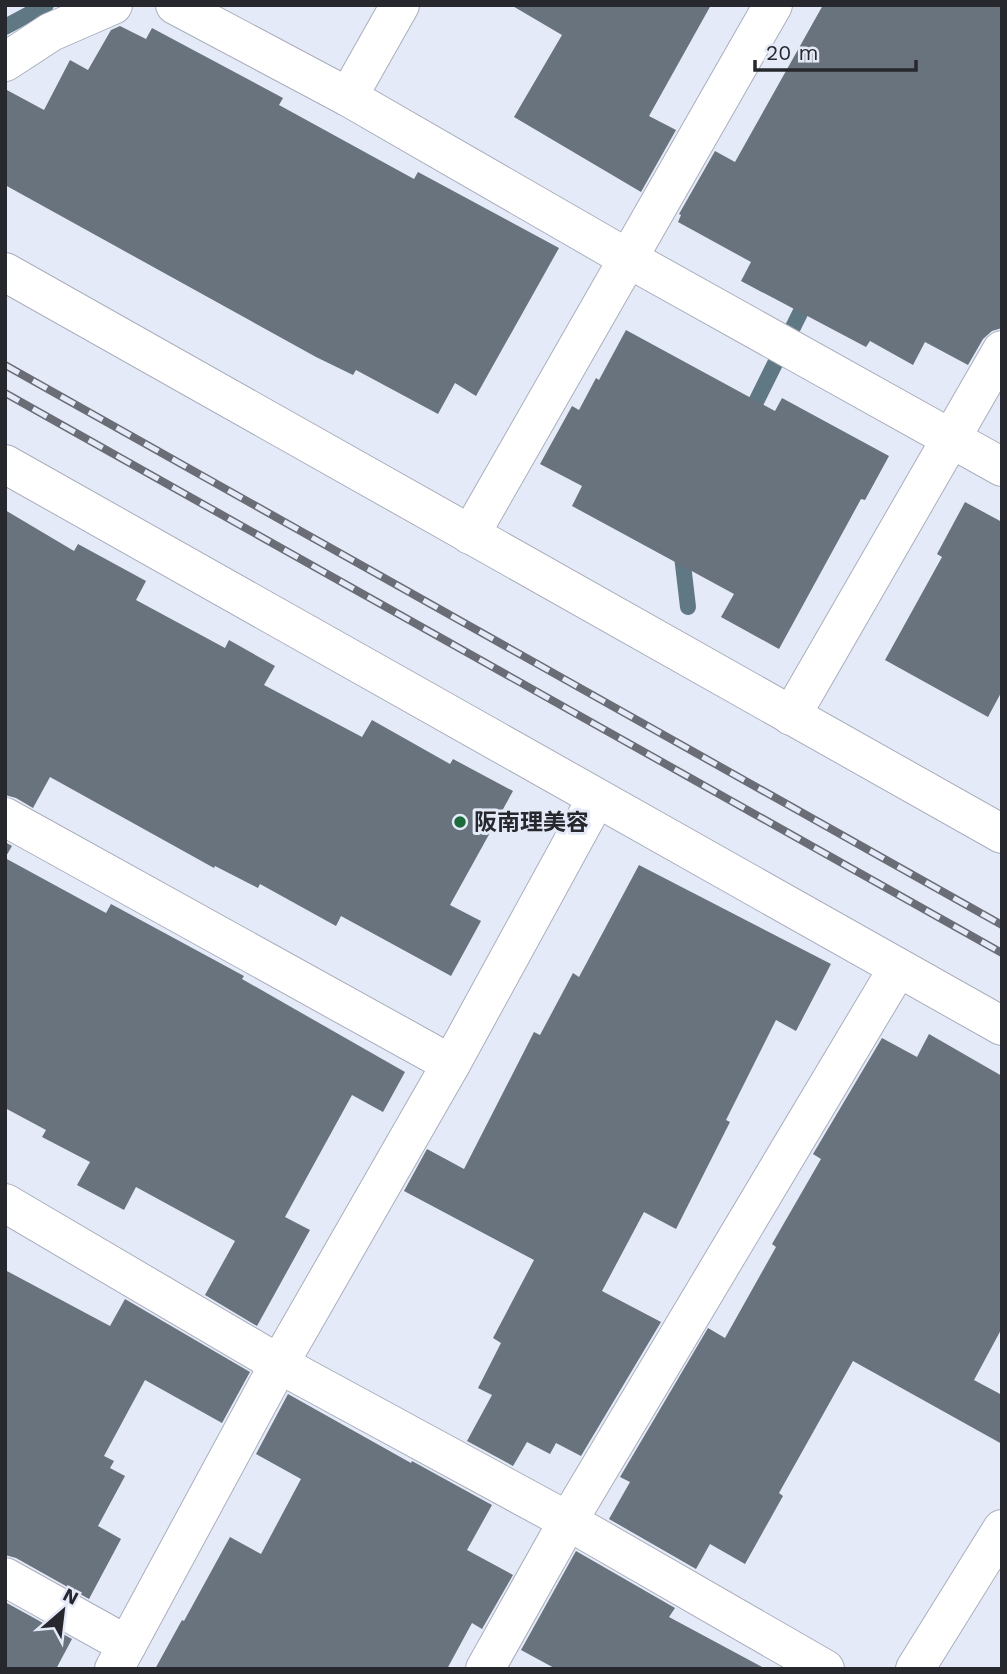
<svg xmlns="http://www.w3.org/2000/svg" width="1007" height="1674" viewBox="0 0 1007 1674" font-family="'Work Sans','Noto Sans JP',sans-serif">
<rect width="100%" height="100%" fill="#e5eaf9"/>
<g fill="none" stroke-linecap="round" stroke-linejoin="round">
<g stroke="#5f7884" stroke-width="16">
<path d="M5,27L46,5"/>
<path d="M747,420L810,293"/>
<path d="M686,548L682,556L688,607"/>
</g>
</g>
<g fill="#68737e">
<path d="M511,5H711L649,116L676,130L641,192L514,117L562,35Z"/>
<path d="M823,5H1002V328L992,331L983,339L968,365L925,342L913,365L870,341L866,347L741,281L751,262L678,222L681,215L679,214L715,151L735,162Z"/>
<path d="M120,26L146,39L152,28L283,98L279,105L414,179L418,172L559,248L476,396L455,383L438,414L356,370L353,375L316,357L5,185V89L44,110L70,60L88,70L111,30Z"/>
<path d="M626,330L775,411L782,398L889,456L865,500L861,499L779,649L721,617L734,594L572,506L582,486L540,464L572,406L579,410L596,378L599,380Z"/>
<path d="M965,502L1002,522V691L988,717L885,660L942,557L937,554Z"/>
<path d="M5,510L74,551L78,544L146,581L136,600L225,648L229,640L275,666L264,685L362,737L372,720L450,764L453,759L513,791L450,905L481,921L451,976L341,916L336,926L260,884L258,888L215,866L214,868L50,777L33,808L16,798L5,795Z"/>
<path d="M5,842L12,846L5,858L106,913L111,904L244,976L242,979L405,1072L383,1112L352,1095L285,1217L310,1230L257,1326L205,1295L235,1241L136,1187L124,1210L77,1185L90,1162L42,1137L46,1130L5,1108Z"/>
<path d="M639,865L831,964L796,1031L776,1020L726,1120L730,1122L676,1229L644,1212L602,1291L661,1322L581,1456L556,1443L550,1454L527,1442L513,1466L467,1441L492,1395L478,1388L501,1343L493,1338L534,1260L404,1191L427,1149L464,1169L534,1032L540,1035L573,973L579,977Z"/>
<path d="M929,1034L1002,1076V1328L974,1380L1002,1395V1444L853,1361L779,1493L783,1496L745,1564L710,1544L696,1569L609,1519L630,1482L620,1477L708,1328L725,1338L776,1247L772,1244L821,1159L813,1154L882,1038L917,1057Z"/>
<path d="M5,1270L110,1326L125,1299L250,1372L222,1423L145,1380L104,1456L114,1461L110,1468L125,1476L98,1526L121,1539L89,1599L16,1558L5,1555Z"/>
<path d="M288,1394L411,1463L412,1461L492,1505L467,1550L513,1575L482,1629L472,1623L447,1669H155L182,1620L184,1621L230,1537L261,1554L301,1479L256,1454Z"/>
<path d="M576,1551L675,1608L669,1617L766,1669H556L521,1650Z"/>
<path d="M5,1602L72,1639L56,1669H5Z"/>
</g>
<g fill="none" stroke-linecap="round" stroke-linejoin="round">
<g stroke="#aaaebd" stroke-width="40">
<g id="minor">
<path d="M175,5L348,97L629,259L1002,467"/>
<path d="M5,62L51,32L113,5"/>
<path d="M348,97L400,5"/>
<path d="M5,272L1002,834"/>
<path d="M5,464L1002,1026"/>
<path d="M470,535L773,5"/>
<path d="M791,716L1002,350"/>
<path d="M5,817L451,1064"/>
<path d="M5,1203L279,1364L568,1521L825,1669"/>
<path d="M5,1577L127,1645"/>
<path d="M114,1669L279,1364L451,1064L596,799"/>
<path d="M485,1669L568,1521L898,968"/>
<path d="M915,1669L1002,1529"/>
</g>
</g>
<use href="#minor" stroke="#fff" stroke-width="38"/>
<g stroke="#6a6d76" stroke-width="8">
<g id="rail">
<path d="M5,365L1002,925"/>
<path d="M5,393L1002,953"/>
</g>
</g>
<use href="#rail" stroke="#e5eaf9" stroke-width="5" stroke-dasharray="16" stroke-linecap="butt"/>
</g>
<circle fill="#1e6c3b" stroke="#e5eaf9" stroke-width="2.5" cx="460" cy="822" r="7"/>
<g text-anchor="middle" stroke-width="6" stroke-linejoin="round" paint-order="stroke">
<g font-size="23" font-weight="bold" fill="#26282d" stroke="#e5eaf9" text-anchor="start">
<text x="474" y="830">阪南理美容</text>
</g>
</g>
<rect width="1007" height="1674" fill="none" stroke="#26282d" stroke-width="14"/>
<g transform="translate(63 1611) rotate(28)" stroke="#e5eaf9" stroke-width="5" paint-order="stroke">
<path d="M0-5L12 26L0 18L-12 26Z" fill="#26282d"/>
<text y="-10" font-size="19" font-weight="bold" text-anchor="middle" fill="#26282d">N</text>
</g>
<path d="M755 60v10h161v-10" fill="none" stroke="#26282d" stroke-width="3.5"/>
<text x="766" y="60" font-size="21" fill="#26282d" stroke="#e5eaf9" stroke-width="5" paint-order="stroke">20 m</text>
</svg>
